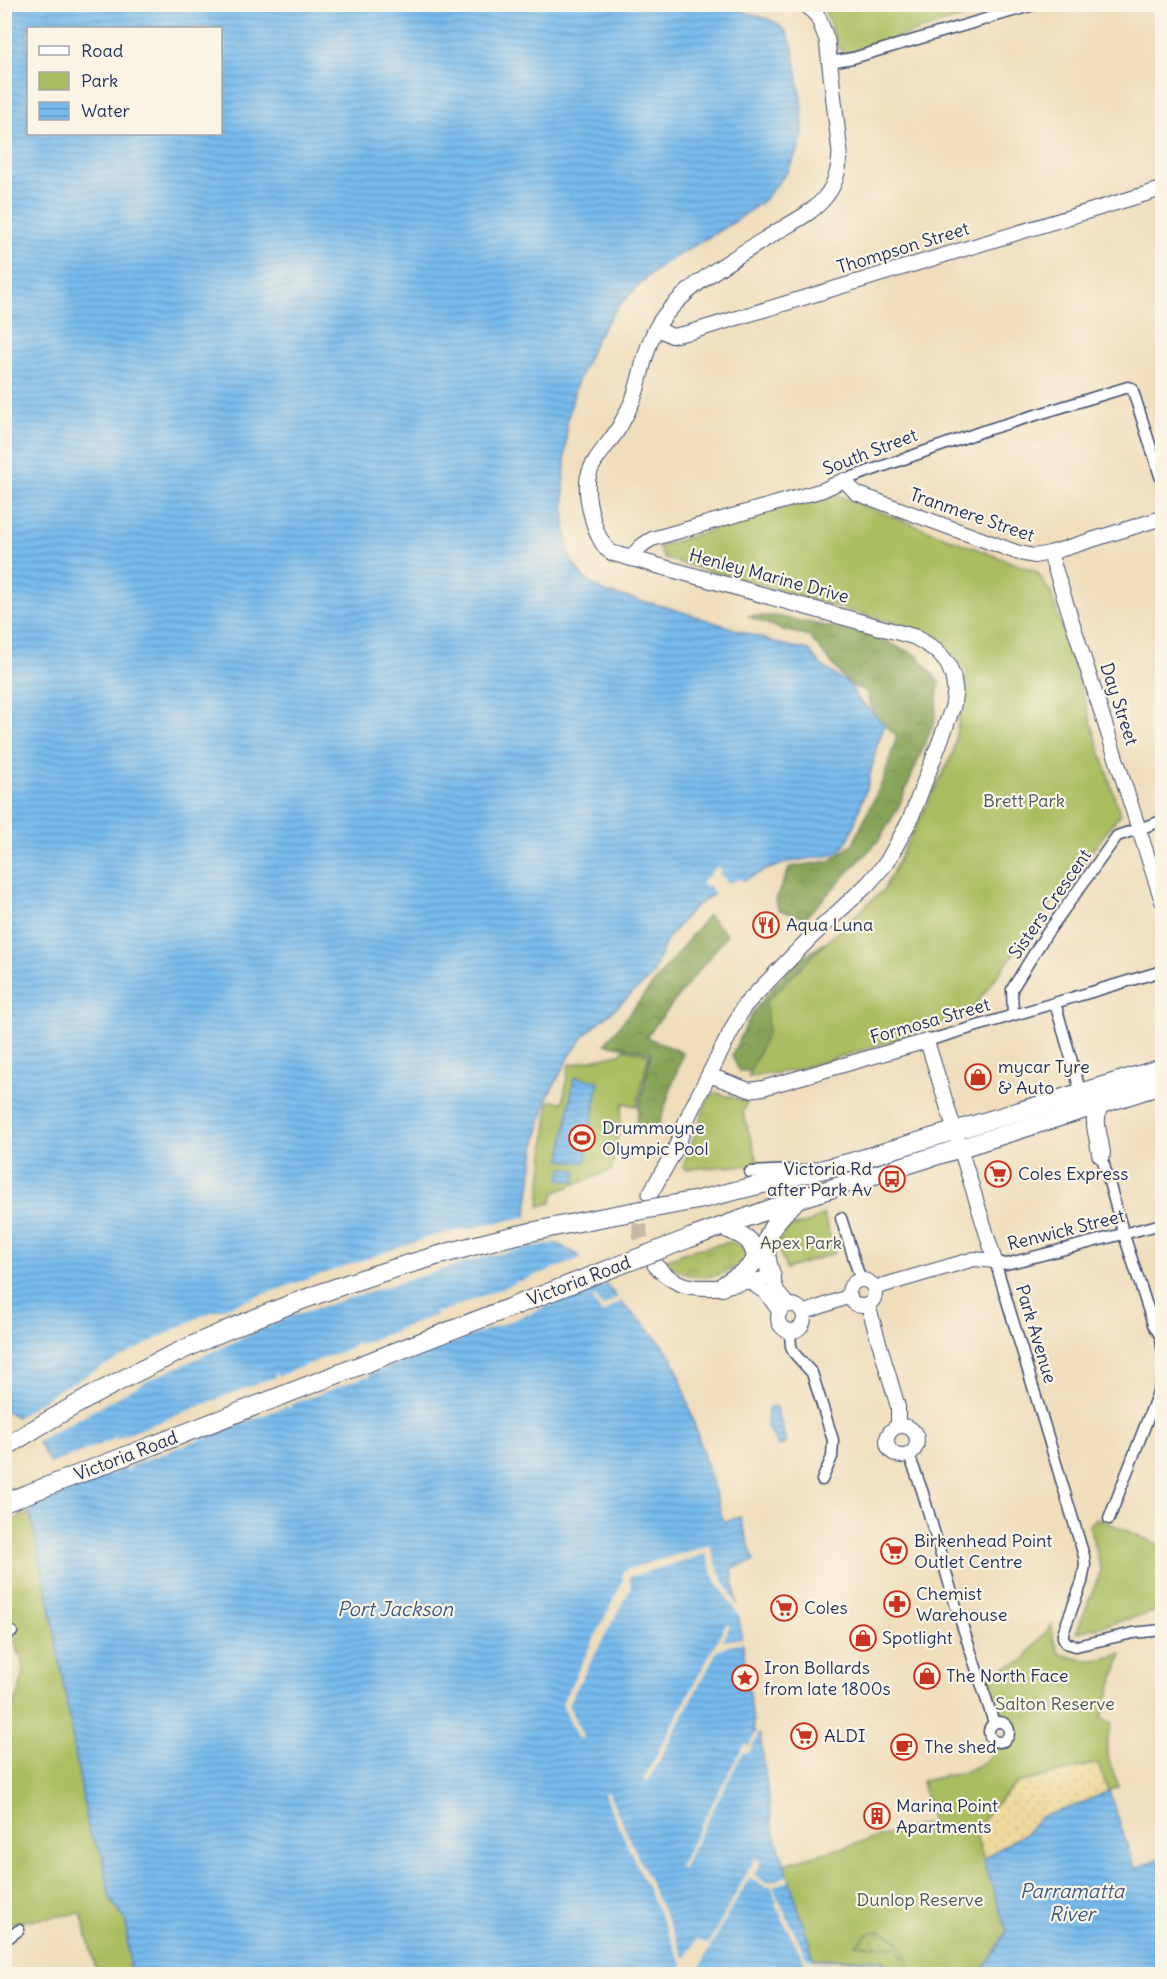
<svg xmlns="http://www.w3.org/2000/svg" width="1167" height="1979" viewBox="0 0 1167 1979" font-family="Delius,sans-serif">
<defs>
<pattern id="grass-tufts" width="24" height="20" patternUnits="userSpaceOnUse" patternTransform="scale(1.5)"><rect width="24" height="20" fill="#aabd61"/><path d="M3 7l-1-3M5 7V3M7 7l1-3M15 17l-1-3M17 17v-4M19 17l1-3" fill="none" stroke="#8a9a53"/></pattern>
<pattern id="forest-crowns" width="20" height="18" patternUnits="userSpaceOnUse" patternTransform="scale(1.5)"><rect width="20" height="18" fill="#87a457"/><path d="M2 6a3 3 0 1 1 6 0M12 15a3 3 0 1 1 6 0" fill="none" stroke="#6e864b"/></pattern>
<pattern id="sand-dots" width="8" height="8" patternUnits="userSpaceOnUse" patternTransform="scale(1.5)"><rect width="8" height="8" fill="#eeda9e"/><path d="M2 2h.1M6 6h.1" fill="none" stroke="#ccbb8a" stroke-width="1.8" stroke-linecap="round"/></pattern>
<pattern id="garden-dots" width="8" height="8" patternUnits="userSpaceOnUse" patternTransform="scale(1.5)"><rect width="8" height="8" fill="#aabd61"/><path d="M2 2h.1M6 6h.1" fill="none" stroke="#8a9a53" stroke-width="1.8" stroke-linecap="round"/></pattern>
<pattern id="water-rules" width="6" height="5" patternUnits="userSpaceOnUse" patternTransform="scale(1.5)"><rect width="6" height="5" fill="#77bbed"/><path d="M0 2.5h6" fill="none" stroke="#6198c3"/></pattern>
</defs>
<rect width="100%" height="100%" fill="#fcf5e5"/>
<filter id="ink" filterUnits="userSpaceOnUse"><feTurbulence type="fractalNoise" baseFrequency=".0167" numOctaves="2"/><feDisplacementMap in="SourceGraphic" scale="12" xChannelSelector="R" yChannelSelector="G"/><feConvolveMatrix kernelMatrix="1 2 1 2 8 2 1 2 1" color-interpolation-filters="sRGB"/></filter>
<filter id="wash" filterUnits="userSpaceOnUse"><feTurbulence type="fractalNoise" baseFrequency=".008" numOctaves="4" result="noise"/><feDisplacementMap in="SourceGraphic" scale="24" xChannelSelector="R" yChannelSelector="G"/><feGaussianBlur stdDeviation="1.35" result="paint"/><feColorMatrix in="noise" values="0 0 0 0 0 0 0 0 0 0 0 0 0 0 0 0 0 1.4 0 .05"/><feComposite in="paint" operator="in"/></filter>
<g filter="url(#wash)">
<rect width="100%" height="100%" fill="#efddbb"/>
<path fill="url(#grass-tufts)" stroke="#627660" stroke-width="1.5" d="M730,1242L745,1248L749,1254L743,1266C707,1279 696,1284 663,1261L692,1250Z"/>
<g fill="url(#forest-crowns)" stroke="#516a5a" stroke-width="1.5">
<path d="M748,616H776L871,635L917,655L939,682L935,720L898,808L879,840L805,918L779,910L775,900L790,867L830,861L853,844L883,780L897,736L874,716L866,691L850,685L809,636L783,630Z"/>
<path d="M708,915L727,935L646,1037L683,1053L657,1131L635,1127L651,1052L605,1044Z"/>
<path d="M824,943L846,962L765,1071H739L732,1055L753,1012L790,967Z"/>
</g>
<path fill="url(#sand-dots)" stroke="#84847e" stroke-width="1.5" d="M1098,1763L1109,1791L1075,1806L1041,1817L1025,1834L1002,1847L983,1860L976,1835L990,1809L1017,1783Z"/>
<g fill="#aabd61" stroke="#627660" stroke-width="1.5">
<path d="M832,4H1000V6L847,53L838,48L824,7Z"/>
<path d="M831,493L1037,572L1051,593L1120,814L969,1013L889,1042L796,1070L748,1077L768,1031L766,1002L832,937L884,889L953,753L967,671L936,635L664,558L658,547Z"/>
<path d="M624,1049L649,1054L637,1106L623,1103L612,1170L555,1192L551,1203L539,1206L549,1101L563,1102L569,1065L620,1054Z"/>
<path d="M717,1093L747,1102L743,1113L759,1165L685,1169L683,1167L707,1101L711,1095Z"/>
<path d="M823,1214L835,1253L786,1269C784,1262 779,1253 778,1246C777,1226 798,1226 810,1222C814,1220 819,1217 823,1214Z"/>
<path d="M30,1513L50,1606L89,1832L103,1855L110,1899L126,1921L130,1974H95L96,1969L81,1913L5,1924V1718L14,1706L13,1705L19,1694L22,1676L24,1675L21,1654H18L5,1598L8,1596L4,1586L5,1523Z"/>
<path d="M1097,1518L1162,1546V1594L1154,1612L1076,1633L1101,1571L1089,1525Z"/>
<path d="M1052,1625L1053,1638L1059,1653C1084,1663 1097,1661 1122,1654L1101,1718L1112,1724C1101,1752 1109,1760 1119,1786L1109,1791L1097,1763L1017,1783L990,1809L976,1835L1007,1931L982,1971L973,1974H883V1960L814,1959L784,1864L932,1822L922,1781L964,1772L985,1762L996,1750L1012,1738C1015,1715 1000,1718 993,1702C989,1694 987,1684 984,1675L1024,1661L1031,1649Z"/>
</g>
<path fill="url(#garden-dots)" stroke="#627660" stroke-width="1.5" d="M880,1931C905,1938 905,1952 912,1974H906L898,1947L856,1945L867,1934Z"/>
<g fill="url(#water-rules)" stroke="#4975a6" stroke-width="1.5" fill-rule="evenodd">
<path d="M722,4L775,22L786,31L793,48L802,106L803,133L800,146L787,172L763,201L734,222L666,262L646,278L615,310L597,337L575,388L567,424L564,480L565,526L568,553L573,563L583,577L604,592L670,608L783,645L809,650L821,665L850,685L857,698L885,725L877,745L868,784L850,836L842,849L833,855L788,862L766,870L717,892L694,907L667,939L652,976L585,1035L571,1054L548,1096L536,1142L526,1217L537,1234L576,1254L587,1262L625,1307L643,1323L671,1355L680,1377L724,1522L740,1517L754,1561L732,1568L746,1669L741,1679L746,1682L744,1686L749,1689L754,1732L760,1735L772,1824L814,1959L883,1960V1974H130L126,1921L110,1898L103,1855L89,1833L50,1606L30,1513L60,1480L27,1423L5,1410L4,5ZM28,28H220V134H28Z"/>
<path d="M574,1077L599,1081L585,1163L561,1160Z"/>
<path d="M562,1168L577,1170L575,1181L560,1179Z"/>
<path d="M775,1406L781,1422L783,1424L782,1427L786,1444L779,1446L767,1428L768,1408Z"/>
<path d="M1109,1791L1135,1869L1162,1857V1974H973L982,1971L1007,1931L983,1860L1002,1847L1025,1834L1041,1817L1075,1806Z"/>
</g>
<g fill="#efddbb">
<path d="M717,866L722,871L719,874L727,882H733L737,879L746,881L716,896L708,885L705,887L701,883Z"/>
<path d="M529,1216L531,1225L538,1232L559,1242L484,1257L294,1315L151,1379L35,1442L25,1425L15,1419L58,1390L201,1316L429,1237Z"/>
<path d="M585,1257L609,1283L531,1313L529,1316L528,1314L450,1344L449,1347L448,1345L370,1374V1377L368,1378L367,1376L290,1405L291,1408L289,1409L287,1406L209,1436V1440L206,1437L141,1462L129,1467L130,1471H128L126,1468L30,1508L57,1479L48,1465L114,1439V1436H116L117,1438L195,1408L196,1405L197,1407L275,1377V1374L277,1373L278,1376L355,1346L354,1343L356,1342L358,1345L436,1315L435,1312L437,1311L438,1313L516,1283L515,1281L517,1280L518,1282Z"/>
<path d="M620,1296L623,1300L602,1314L592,1299L596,1297L602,1307Z"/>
<path d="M710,1545L719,1572L739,1608L742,1621L714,1577L706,1554L629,1577L631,1587L568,1704L583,1737L578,1739L562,1703L623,1581L622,1571Z"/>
<path d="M726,1624L730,1625L723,1641L744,1638L745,1642L718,1649L648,1781L644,1779Z"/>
<path d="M757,1730L760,1731L749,1753L743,1752L682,1869L679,1867L744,1744L749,1746Z"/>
<path d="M608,1792L685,1959L697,1939L708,1945L755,1858L761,1862L754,1875L767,1883L788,1876L789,1881L773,1886L779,1901L807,1958L811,1960L881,1962V1974H879L878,1965L806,1964L775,1904L777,1902L771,1886L767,1887L751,1879L748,1880L723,1923L698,1971L699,1974H687L604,1794Z"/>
</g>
</g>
<g filter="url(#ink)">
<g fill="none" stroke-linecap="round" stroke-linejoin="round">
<path stroke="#c5baa8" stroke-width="15" stroke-dasharray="15 8" stroke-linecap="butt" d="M647,1202C636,1226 637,1242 654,1263"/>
<g stroke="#3b496c" stroke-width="13">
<g id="minor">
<path d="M829,62L853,58L1037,4"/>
<path d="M1132,388L1162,482"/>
<path d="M844,480L983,431L1128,387"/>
<path d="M1055,1003L1081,1093"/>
<path d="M1013,1015L1012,989L1045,936L1117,836L1162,821"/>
<path d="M927,1041L1162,971"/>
<path d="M1101,1154L1124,1235L1153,1324L1161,1337L1162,1347"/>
<path d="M750,1172L794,1170"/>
<path d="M841,1218L861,1281"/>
<path d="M995,1261L1084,1556L1085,1565L1082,1582L1063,1633V1637L1066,1643L1076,1646L1133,1633L1162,1630"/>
<path d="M995,1261L1006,1264L1162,1224"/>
<path d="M790,1331L791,1346L794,1353L812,1373L833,1440L832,1457L822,1480"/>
<path d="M909,1455L922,1490L954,1600L994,1723"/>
<path d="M1109,1519L1162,1382"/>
<path d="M4,1634L12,1632"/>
<circle cx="999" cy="1732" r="10"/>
<path d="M4,1941L19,1930"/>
</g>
</g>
<g stroke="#3b496c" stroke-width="16">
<g id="tertiary">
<path d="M656,328L672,336L691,332L1162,189"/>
<path d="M1050,553L1162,901"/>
<path d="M632,559C636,549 643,544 652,539L823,490L844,480L856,493L1019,553L1034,556L1050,553L1162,518"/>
<path d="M709,1075L749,1090L763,1088L927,1041L995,1261L974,1259L874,1288"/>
<circle cx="862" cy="1293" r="13"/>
<path d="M750,1282L766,1293L780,1312"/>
<path d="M727,1286L772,1277L778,1293L788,1305"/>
<path d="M868,1305L898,1407V1425"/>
<circle cx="791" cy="1318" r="13"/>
<path d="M803,1313L850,1296"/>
<circle cx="902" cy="1441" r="15"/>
</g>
</g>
<g stroke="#3b496c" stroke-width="17">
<g id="secondary">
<path d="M650,1194L675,1150L690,1112L744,1006L809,939L868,884L887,862L910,820L944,731L953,706L955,691L953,677L948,664L936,650L915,637L612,553C595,543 585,497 588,478C592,458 612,442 621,424C627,413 633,402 636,391C645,360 648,332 671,308C700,276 742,254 778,231C795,221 814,212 826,196C836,184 839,169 840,153L827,40L818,17L806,4"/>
<path d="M655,1265C676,1288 692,1289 722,1287"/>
</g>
</g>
<g stroke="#3b496c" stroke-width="20">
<g id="trunk">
<path d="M1100,1103C1091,1122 1099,1134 1101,1154"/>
<path d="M698,1200L848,1163L1162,1068"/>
<path d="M690,1238L798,1199L1162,1085"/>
<path d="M772,1277C759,1243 768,1227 793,1204"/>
<path d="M722,1287C734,1276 749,1273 756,1258C753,1237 741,1235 724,1227"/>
</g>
</g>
<use href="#minor" stroke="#fff" stroke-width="10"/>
<use href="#tertiary" stroke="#fff" stroke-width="14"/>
<use href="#secondary" stroke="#fff" stroke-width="15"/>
<use href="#trunk" stroke="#fff" stroke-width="18"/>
<g stroke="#3b496c" stroke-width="20" stroke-linecap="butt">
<g id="trunk-bridge">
<path d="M4,1448C151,1354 316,1286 484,1243C555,1225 627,1213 698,1200"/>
<path d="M4,1503L690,1238"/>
</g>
</g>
<use href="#trunk-bridge" stroke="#fff" stroke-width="18"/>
</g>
</g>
<defs>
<g id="restaurant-ring" transform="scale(1.35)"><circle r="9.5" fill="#fcf5e5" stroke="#c8321e" stroke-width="1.5"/><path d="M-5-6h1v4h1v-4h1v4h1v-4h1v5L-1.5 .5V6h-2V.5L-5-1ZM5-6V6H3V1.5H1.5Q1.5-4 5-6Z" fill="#c8321e"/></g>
<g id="shop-ring" transform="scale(1.35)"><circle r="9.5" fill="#fcf5e5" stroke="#c8321e" stroke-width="1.5"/><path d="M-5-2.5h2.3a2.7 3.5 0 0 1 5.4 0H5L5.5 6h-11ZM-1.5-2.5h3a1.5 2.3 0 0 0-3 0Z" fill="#c8321e"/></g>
<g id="stadium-ring" transform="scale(1.35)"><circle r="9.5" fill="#fcf5e5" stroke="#c8321e" stroke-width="1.5"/><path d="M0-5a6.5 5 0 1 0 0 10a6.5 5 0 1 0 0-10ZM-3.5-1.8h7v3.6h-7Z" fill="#c8321e"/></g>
<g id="supermarket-ring" transform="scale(1.35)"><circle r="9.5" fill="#fcf5e5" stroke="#c8321e" stroke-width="1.5"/><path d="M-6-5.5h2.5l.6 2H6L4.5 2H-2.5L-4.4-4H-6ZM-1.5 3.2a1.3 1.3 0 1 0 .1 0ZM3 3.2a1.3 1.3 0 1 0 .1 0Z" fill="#c8321e"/></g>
<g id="bus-ring" transform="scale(1.35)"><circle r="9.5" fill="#fcf5e5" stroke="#c8321e" stroke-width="1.5"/><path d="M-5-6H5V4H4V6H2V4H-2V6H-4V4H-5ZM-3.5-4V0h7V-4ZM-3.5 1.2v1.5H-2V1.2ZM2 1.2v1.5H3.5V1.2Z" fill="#c8321e"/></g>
<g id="pharmacy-ring" transform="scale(1.35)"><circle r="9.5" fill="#fcf5e5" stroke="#c8321e" stroke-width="1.5"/><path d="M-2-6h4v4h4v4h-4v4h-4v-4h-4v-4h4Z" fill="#c8321e"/></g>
<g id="sight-ring" transform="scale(1.35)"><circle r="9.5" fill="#fcf5e5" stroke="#c8321e" stroke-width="1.5"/><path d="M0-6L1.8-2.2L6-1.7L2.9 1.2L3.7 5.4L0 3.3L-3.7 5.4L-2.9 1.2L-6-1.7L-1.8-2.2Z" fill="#c8321e"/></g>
<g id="cafe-ring" transform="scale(1.35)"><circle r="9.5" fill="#fcf5e5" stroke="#c8321e" stroke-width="1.5"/><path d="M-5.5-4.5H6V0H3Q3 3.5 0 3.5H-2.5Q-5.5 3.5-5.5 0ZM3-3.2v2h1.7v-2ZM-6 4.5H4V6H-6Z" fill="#c8321e"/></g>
<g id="building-ring" transform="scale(1.35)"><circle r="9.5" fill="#fcf5e5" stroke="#c8321e" stroke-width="1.5"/><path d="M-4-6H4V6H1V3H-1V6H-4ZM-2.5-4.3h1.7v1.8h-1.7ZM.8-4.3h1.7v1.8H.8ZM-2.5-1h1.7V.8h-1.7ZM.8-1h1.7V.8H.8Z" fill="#c8321e"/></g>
</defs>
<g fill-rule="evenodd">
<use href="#restaurant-ring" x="766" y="925"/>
<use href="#shop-ring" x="978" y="1077"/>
<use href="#stadium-ring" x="582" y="1138"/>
<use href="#supermarket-ring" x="998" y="1174"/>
<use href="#bus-ring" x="892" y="1179"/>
<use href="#supermarket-ring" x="894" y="1551"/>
<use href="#pharmacy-ring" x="897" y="1604"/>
<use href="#supermarket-ring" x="784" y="1608"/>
<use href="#shop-ring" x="863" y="1638"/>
<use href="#shop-ring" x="927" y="1676"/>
<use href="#sight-ring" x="745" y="1678"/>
<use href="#supermarket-ring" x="804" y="1736"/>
<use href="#cafe-ring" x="904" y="1747"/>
<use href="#building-ring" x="877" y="1816"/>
</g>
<g text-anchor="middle" stroke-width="4.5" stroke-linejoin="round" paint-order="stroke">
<g font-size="18" fill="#1b2f5e" stroke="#fcf5e5">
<text transform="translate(903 248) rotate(-17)" y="6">Thompson Street</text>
<text transform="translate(870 452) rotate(-21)" y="6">South Street</text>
<text transform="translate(972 515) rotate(19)" y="6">Tranmere Street</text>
<text transform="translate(769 576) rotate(15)" y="6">Henley Marine Drive</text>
<text transform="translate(1119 704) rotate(72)" y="6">Day Street</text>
<text transform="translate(1050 904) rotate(-55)" y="6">Sisters Crescent</text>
<text transform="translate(930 1021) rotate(-16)" y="6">Formosa Street</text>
<text transform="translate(1066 1230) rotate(-14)" y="6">Renwick Street</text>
<text transform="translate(579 1281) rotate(-21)" y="6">Victoria Road</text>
<text transform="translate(1036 1334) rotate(73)" y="6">Park Avenue</text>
<text transform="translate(126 1456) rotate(-21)" y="6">Victoria Road</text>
</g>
<g font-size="18" fill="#465a5f" stroke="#fcf5e5">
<text x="1024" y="807">Brett Park</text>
<text x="801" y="1249">Apex Park</text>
<text x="1055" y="1710">Salton Reserve</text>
<text x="920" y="1906">Dunlop Reserve</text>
</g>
<g font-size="18" fill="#1b2f5e" stroke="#fcf5e5" text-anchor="start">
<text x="786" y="931">Aqua Luna</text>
<text x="998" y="1073">mycar Tyre<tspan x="998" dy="21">&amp; Auto</tspan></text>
<text x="602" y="1134">Drummoyne<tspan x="602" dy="21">Olympic Pool</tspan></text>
<text x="872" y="1175" text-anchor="end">Victoria Rd<tspan x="872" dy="21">after Park Av</tspan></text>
<text x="1018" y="1180">Coles Express</text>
<text x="914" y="1547">Birkenhead Point<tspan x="914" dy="21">Outlet Centre</tspan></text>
<text x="916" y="1600">Chemist<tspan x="916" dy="21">Warehouse</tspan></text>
<text x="804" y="1614">Coles</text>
<text x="882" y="1644">Spotlight</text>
<text x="764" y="1674">Iron Bollards<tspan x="764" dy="21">from late 1800s</tspan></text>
<text x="946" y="1682">The North Face</text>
<text x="824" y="1742">ALDI</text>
<text x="924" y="1753">The shed</text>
<text x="896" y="1812">Marina Point<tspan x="896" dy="21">Apartments</tspan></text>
</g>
<g font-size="20" font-style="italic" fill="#375989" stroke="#fcf5e5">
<text x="395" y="1616">Port Jackson</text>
<text x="1072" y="1898">Parramatta<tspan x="1072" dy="23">River</tspan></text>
</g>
</g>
<rect width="1167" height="1979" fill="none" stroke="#fcf5e5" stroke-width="24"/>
<rect x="27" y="27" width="195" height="108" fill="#fcf5e5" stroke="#a2a6af" stroke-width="1.5"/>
<rect x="39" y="46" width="30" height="9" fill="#ffffff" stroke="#a2a6af" stroke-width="1.5"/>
<text x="81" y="57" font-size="18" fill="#1b2f5e">Road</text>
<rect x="39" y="72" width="30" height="18" fill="#aabd61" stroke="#a2a6af" stroke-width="1.5"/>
<text x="81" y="87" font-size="18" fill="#1b2f5e">Park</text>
<rect x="39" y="102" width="30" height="18" fill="url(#water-rules)" stroke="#a2a6af" stroke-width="1.5"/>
<text x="81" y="117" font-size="18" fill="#1b2f5e">Water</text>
</svg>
